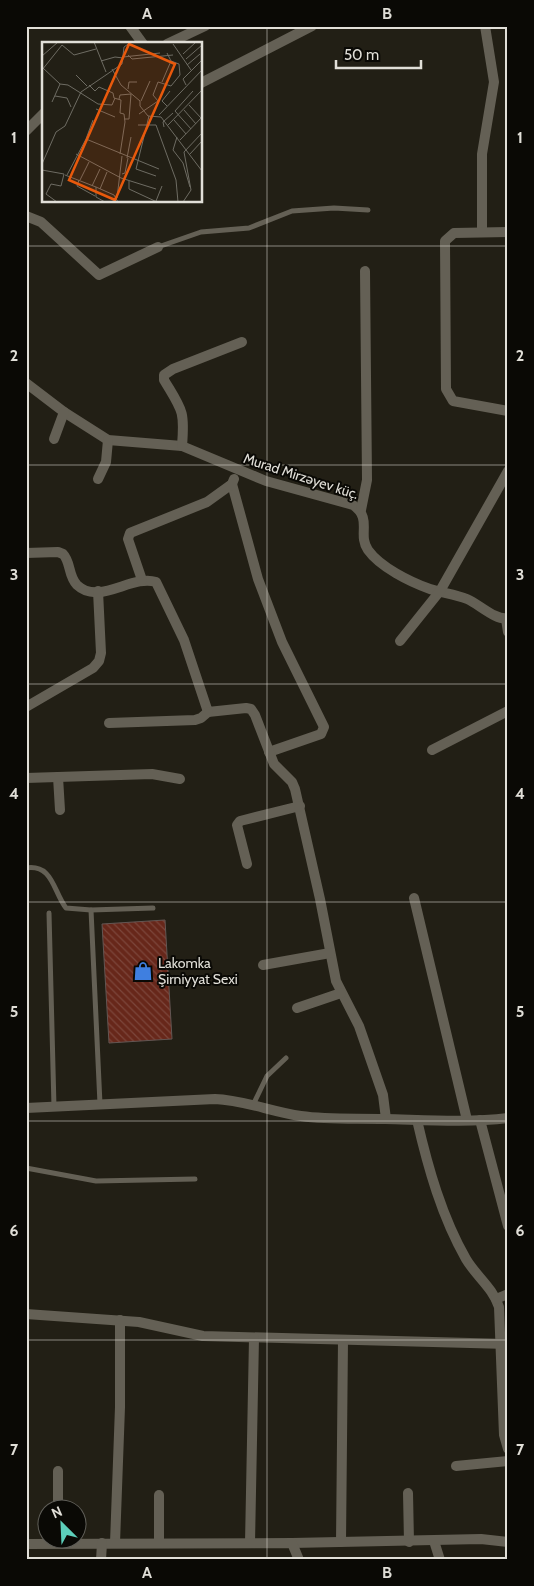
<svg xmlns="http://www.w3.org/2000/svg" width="534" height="1586" viewBox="0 0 534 1586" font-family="Cabin,sans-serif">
<defs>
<pattern id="building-back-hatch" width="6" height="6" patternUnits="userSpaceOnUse" patternTransform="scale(1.25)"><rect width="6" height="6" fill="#67271a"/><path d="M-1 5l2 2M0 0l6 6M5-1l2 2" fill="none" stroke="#7c463b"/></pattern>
</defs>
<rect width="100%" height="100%" fill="#221f15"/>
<path fill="url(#building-back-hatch)" stroke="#635653" d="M165,920L172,1039L109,1043L102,924Z"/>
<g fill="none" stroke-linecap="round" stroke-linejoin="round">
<g stroke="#646055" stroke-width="5">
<path d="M158,247L201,232L249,228L292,211L334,208L368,210"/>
<path d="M26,868C53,864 53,891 66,908L91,910L153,908"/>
<path d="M91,910L100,1104"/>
<path d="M49,913L54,1107"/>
<path d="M253,1105L267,1076L286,1058"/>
<path d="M26,1168L96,1181L195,1179"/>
</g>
<g stroke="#646055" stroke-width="10">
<path d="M130,26L143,44"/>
<path d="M167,44L205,26"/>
<path d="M201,83L312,26"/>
<path d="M26,131L44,113"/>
<path d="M26,216L41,222L99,275L158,247"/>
<path d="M482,232V154L494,82L485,26"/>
<path d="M508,232L454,233L445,241L446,389L453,401L508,411"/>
<path d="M26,383L64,412L108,440L182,446L266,481L353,505C373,519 357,534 368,550C380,567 410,582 430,589C442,593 455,594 467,599C479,604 496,621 508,618"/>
<path d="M54,439L64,412"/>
<path d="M182,446C185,410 182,410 164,380V375L173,369L242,342"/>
<path d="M98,479L106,462L108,440"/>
<path d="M232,484L258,579L282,642L324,727L321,734L269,752"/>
<path d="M361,510L367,480L365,271"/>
<path d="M26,553L58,552L63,554C71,562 68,576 77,585C99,606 132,574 156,582L184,640L208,712L246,708L251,709L255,715L274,764L292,782L295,789L320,899L336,981L359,1026L383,1095L386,1119"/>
<path d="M142,580L128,539L130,533L207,502L232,484L234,479"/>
<path d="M506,619L508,632"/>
<path d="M400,641L440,591L508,471"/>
<path d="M26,707L93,668L99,661L101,653L98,591"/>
<path d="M109,723L195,720L201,718L208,712"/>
<path d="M432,750L508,711"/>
<path d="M58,777L60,810"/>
<path d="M26,778L152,774L180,779"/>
<path d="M247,864L237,825L240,821L300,806"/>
<path d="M414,898L467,1120"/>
<path d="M263,965L330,953"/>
<path d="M297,1008L341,993"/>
<path d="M26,1108L215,1099C244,1100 272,1112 301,1116C329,1120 357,1118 385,1119C426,1120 467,1123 508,1118"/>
<path d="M417,1120C428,1168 442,1217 466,1259C476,1276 493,1288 499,1307L504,1435L508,1449"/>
<path d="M480,1120L508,1226"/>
<path d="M496,1299L508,1294"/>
<path d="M26,1314L139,1322L203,1336L508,1344"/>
<path d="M456,1466L508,1461"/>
<path d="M408,1493L409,1542"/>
<path d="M159,1495V1543"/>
<path d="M58,1508V1471"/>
<path d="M434,1541L440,1560"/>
<path d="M341,1542L343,1340"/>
<path d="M115,1543L120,1407V1320"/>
<path d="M250,1543L254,1338"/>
<path d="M292,1543L481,1539L508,1542"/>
<path d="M26,1544L292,1543L299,1560"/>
<path d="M101,1560L102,1543"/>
</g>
</g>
<path fill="none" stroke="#e1dfd8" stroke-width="1" stroke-opacity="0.55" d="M267,26V1560M26,246H508M26,465H508M26,684H508M26,902H508M26,1121H508M26,1340H508"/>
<defs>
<g id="shop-bare" transform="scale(1.5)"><path d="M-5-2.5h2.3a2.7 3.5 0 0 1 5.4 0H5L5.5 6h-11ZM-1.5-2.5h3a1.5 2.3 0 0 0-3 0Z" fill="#3f7fe0" stroke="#0a0905" stroke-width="2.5" paint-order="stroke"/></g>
</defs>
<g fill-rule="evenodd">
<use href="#shop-bare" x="143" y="971"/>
</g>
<g text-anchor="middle" stroke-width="4" stroke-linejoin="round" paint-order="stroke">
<g font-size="14" fill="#e1dfd8" stroke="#0a0905">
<text transform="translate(301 476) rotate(18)" y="5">Murad Mirzəyev küç.</text>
</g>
<g font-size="14" fill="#e1dfd8" stroke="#0a0905" text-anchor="start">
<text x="158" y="968">Lakomka<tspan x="158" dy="16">Şirniyyat Sexi</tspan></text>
</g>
</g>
<g transform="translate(42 42)">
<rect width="160" height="160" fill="#221f15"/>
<path fill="none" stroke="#6e6c63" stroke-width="1" d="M52,0L64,30M131,2L149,28M141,12L154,0M86,13L90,17L131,13M0,14L16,0M81,15L118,11M144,17L160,3M59,19L73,15L81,16M145,23L158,12M1,26L18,42L26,43L56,62L70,63L73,56M70,27L79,43L98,59V64L106,74L119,75L160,129M0,28L20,3L32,13L54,7M34,33L45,44M120,40L129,19M47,43L53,49L57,45L71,51L72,56L79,58L78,71L82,72L83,80L78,112M144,43L141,37L160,18M86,47L87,40H95M13,54L25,56L29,65M77,57L78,53L89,52M99,59L108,39M10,60L18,42M147,63L159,76M125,64L120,59L128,49M54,67L73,75M142,68L154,82M97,72L116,59L111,53L116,40L129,44L138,33L137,22L129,19L125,11M117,73L160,28M107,74L94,127L114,134M82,77H87L89,52M132,78L144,92M96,83H114L134,138L136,160M126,83L160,48M122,85L121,80L131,71M149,87L133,69L151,49M135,95L131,108L141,121L148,145M44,97L51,78M138,98L160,75M34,112L79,136L114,147M148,112L160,99M85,116L89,95M0,122L14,90L23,84L39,50L80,22L82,5L89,0M0,128L22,132L19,144L9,142L4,152L15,160M80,132L83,131L86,116M23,133L54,145V155L63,160M25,133L44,97L117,127M37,138L35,144L53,154M38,138L47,120M87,139V147L115,160M50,144L58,127M54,145L72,153L76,160M58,147L65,130M75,156L80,114M114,159L120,144M141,160L149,148L142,110L160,91"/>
<path fill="#e8590c" fill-opacity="0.15" stroke="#e8590c" stroke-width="2.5" d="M87,2L133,22L73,158L27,138Z"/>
<rect width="160" height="160" fill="none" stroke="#e1dfd8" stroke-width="2.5"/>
</g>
<rect width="534" height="1586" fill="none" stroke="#0a0905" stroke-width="55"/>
<g transform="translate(62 1524) rotate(336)"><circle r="24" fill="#0a0905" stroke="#605f59"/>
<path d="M0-4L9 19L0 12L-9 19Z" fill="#5cceba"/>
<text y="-8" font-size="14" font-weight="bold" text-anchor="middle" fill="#e1dfd8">N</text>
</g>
<path d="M336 60v8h85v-8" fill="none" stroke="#e1dfd8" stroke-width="2.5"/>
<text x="344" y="60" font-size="15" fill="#e1dfd8" stroke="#0a0905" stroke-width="4" paint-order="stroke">50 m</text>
<rect x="28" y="28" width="478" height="1530" fill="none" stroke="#e1dfd8" stroke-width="2"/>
<g font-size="16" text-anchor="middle" font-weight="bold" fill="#e1dfd8">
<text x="147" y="19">A</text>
<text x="387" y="19">B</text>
<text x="14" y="143">1</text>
<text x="520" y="143">1</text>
<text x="14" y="361">2</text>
<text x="520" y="361">2</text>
<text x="14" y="580">3</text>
<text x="520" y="580">3</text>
<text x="14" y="799">4</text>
<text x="520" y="799">4</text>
<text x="14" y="1017">5</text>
<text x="520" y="1017">5</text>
<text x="14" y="1236">6</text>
<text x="520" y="1236">6</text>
<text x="14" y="1455">7</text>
<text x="520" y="1455">7</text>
<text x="147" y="1578">A</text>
<text x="387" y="1578">B</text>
</g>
</svg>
